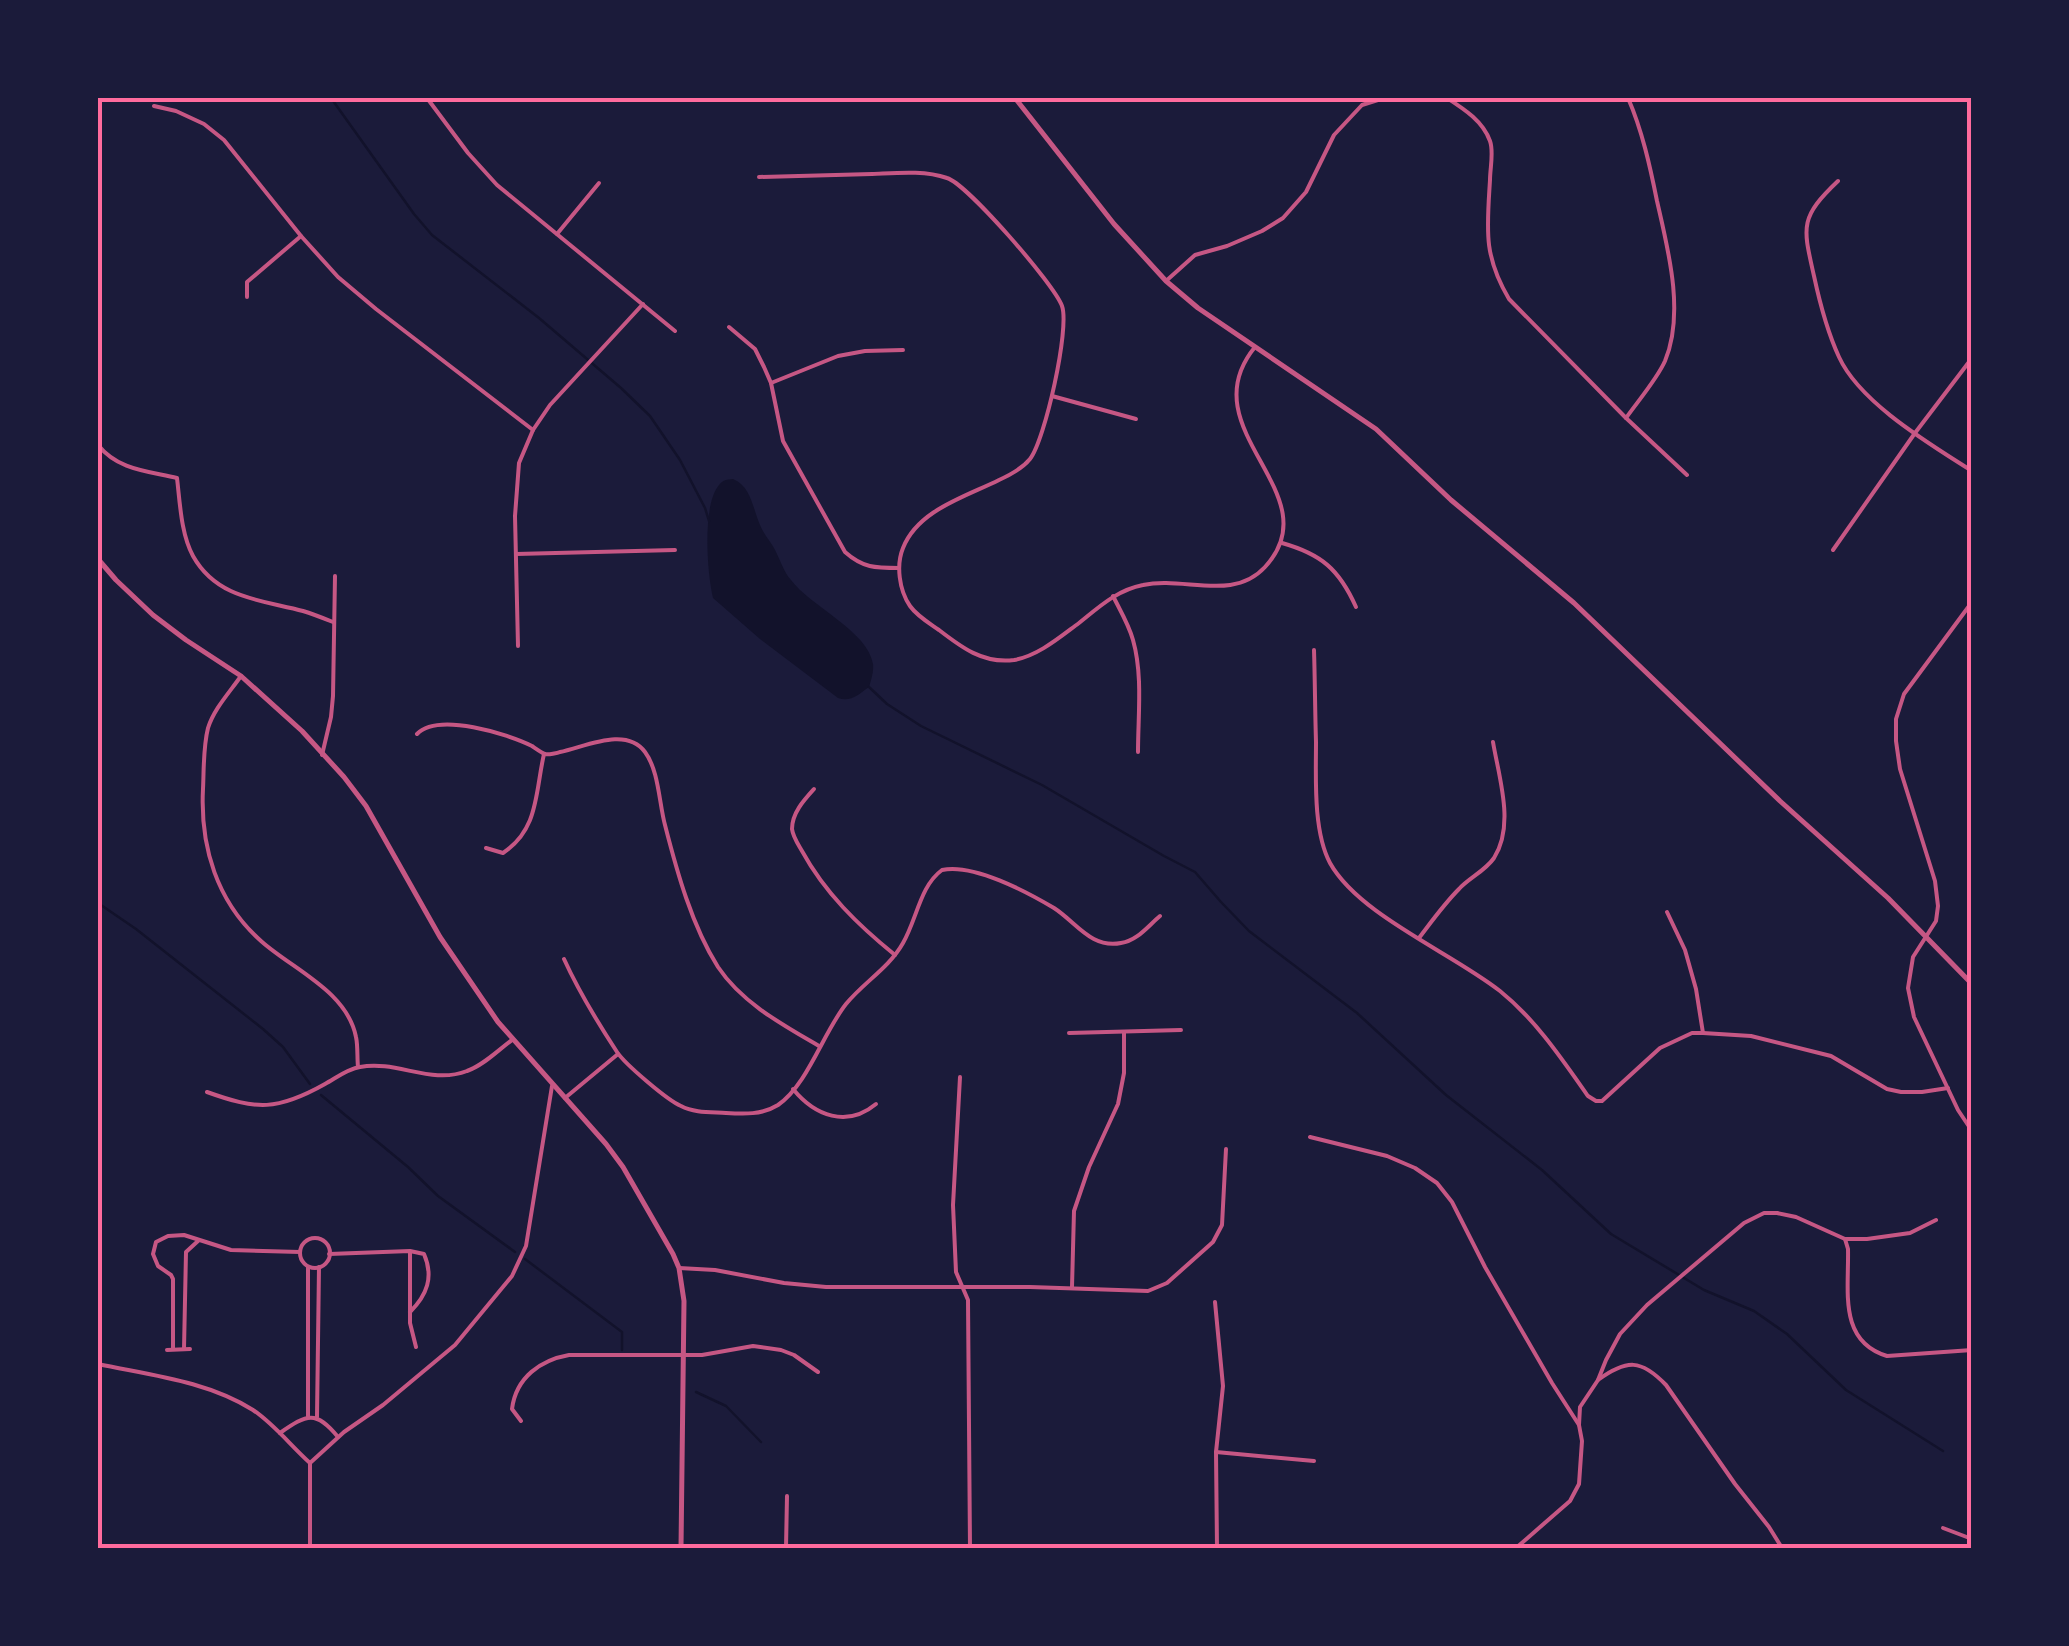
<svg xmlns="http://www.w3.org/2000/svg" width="2069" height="1646" viewBox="0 0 2069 1646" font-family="'Roboto Condensed',sans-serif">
<rect width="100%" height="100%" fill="#1b1b3a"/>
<path fill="#12122b" d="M733,479C751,486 753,509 760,525C764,535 772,543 776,552C781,562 784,572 791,580C810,606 868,631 873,664C874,671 871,681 869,687C858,695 851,702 838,698L760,639L713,598C707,573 702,505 719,485C724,479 726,480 733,479Z"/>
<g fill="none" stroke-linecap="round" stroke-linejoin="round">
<g stroke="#12122b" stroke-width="2.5">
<path d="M331,98L414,214L432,235L539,318L621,388L650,416L680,460L705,508L709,521"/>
<path d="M869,687L887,704L921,726L1042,785L1164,856L1195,872L1221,902L1249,931L1357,1013L1446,1095L1542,1170L1611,1234L1704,1290L1754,1311L1787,1334L1846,1390L1943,1451"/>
<path d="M98,903L136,929L263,1029L283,1047L310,1084"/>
<path d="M321,1095L408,1167L438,1196L515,1252"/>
<path d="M525,1259L622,1332V1350"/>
<path d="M696,1392L726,1406L761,1442"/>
</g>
<g stroke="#c65784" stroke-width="4">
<path d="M427,98L468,153L497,185L675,331"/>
<path d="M1447,98C1464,109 1483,121 1490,141C1494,152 1490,168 1490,180C1487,229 1483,255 1509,299L1626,418L1687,475"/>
<path d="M154,106L176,111L204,124L224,140L301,236L338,277L376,309L533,430"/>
<path d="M759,177C796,176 834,175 872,174C896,173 924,170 947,178C967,184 1054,284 1062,306C1070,328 1045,440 1030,459C1022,469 1010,475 999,480C965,497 918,510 903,548C896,565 899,590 910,606C917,616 929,623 939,630C961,647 983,664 1014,660C1038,656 1060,637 1079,623C1099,607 1117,590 1143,585C1184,576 1233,602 1265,567C1333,493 1187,430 1255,347"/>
<path d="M1838,181C1799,218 1803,227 1814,276C1820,304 1827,331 1839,357C1860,403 1930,444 1972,471"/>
<path d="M557,234L599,183"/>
<path d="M1166,281L1195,255L1227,246L1262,231L1283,218L1306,192L1334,135L1362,105L1381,99L1395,98"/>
<path d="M247,297V282L301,236"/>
<path d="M729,327L755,349L764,367L771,383L783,441L845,552C863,568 875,568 899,568"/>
<path d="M771,383L838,356L865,351L903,350"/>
<path d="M1052,396L1136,419"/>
<path d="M1626,418C1638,401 1657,379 1665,361C1685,313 1668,249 1657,201C1650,166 1642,130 1628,98"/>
<path d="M98,445C118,470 147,471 177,478C180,503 181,534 193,556C217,599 262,600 303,611C313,614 323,618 333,622"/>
<path d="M1282,543C1321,554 1339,569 1356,607"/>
<path d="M1833,550L1915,433L1972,358"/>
<path d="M516,554L675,550"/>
<path d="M1113,596C1120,610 1129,625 1133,640C1143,675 1138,716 1138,752"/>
<path d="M1972,602L1904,694L1896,719V741L1900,769L1935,881L1938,906L1936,921L1913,957L1908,988L1914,1017L1958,1110L1972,1131"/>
<path d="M518,646L515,516L519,463L533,430L550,405L643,304"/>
<path d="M1314,650C1315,681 1315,711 1316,742C1316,778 1313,831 1330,863C1359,915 1452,953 1500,991C1536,1020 1562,1059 1588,1096L1596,1101H1602L1660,1048L1692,1033H1703L1751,1036L1831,1056L1887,1089L1901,1092H1922L1948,1088"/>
<path d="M241,676C229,693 214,709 208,728C203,748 204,769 203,789C200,847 217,902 261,941C292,969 347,991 356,1037C358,1046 357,1058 358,1067"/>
<path d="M417,734C438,712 508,734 532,746C535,748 542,753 545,754C548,755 558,753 560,752C585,747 626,726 645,752C659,771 659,803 665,825C677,872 692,926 718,967C742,1003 783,1025 819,1046"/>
<path d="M322,755L331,717L333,696L335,576"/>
<path d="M814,789C804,800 792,813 792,829C793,837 798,844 802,851C825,893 858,925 895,955"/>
<path d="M486,848L503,853C539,829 535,793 544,754"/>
<path d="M1667,912L1685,950L1696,989L1703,1033"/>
<path d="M1419,938C1432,921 1444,904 1459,889C1469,878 1485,871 1494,858C1515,825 1499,778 1493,742"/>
<path d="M564,959C579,992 598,1023 617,1052C625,1064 667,1100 681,1106C694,1113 711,1112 726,1113C744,1114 762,1115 778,1105C808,1084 823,1033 846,1004C864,982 889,968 903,943C917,919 920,886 942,870C973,863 1027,892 1054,908C1076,922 1091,949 1121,943C1137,941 1148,926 1160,916"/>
<path d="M1069,1033L1181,1030"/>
<path d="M960,1077L953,1205L956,1272L968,1300L970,1548"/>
<path d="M793,1089C815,1116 847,1128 876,1104"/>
<path d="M207,1092C257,1110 277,1111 325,1084C336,1078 347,1069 360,1067C397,1060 431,1085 467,1071C484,1065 498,1050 512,1040"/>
<path d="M565,1098L618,1054"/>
<path d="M1310,1137L1387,1156L1415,1168L1437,1183L1452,1202L1485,1267L1552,1383L1579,1425L1582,1441L1579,1484L1570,1501L1516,1548"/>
<circle cx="315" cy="1253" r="15"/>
<path d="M1845,1239L1848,1249C1849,1291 1838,1341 1887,1356L1972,1350"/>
<path d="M410,1252V1323L416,1347"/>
<path d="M329,1254L410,1251L424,1254C434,1277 427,1295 410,1312"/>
<path d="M679,1268L715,1270L784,1283L826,1287H1030L1148,1291L1167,1283L1213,1242L1222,1225L1226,1149"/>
<path d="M1072,1287L1074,1211L1089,1167L1118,1104L1124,1073V1032"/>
<path d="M1215,1302L1223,1386L1216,1452L1217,1548"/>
<path d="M173,1349V1279L171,1275L158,1266L153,1254L156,1242L168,1236L184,1235L231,1250L300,1252"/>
<path d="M184,1349L186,1252L198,1241"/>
<path d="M167,1350L190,1349"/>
<path d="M98,1364C150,1375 207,1381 253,1410C274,1424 291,1446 310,1463"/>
<path d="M1598,1380C1627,1359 1641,1359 1666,1385L1735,1484L1769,1527L1782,1548"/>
<path d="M308,1417V1267"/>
<path d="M317,1417L319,1267"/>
<path d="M521,1421L512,1409C516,1377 541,1360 569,1355H702L753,1346L781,1350L794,1355L818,1372"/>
<path d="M1579,1425L1580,1407L1598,1380L1606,1360L1620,1334L1647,1305L1744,1223L1764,1213H1777L1796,1217L1845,1239H1867L1910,1233L1936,1220"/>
<path d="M280,1433C307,1414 316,1410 338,1437"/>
<path d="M1216,1452L1314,1461"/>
<path d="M1943,1528L1972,1539"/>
<path d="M310,1548V1463L344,1432L383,1405L455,1345L512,1276L526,1246L552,1086"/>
<path d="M786,1548L787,1496"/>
</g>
<g stroke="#c65784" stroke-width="5">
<path d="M1015,98L1114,224L1166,281L1198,308L1376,429L1451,500L1574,603L1780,801L1888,898L1972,984"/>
<path d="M98,559L116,580L153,615L186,640L241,676L302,731L344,777L366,806L440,937L498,1022L606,1144L623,1167L673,1254L679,1268L684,1301L681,1548"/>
</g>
</g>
<rect width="2069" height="1646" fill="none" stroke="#1b1b3a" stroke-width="200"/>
<rect x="100" y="100" width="1869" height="1446" fill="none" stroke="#ff6b9d" stroke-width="4"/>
</svg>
